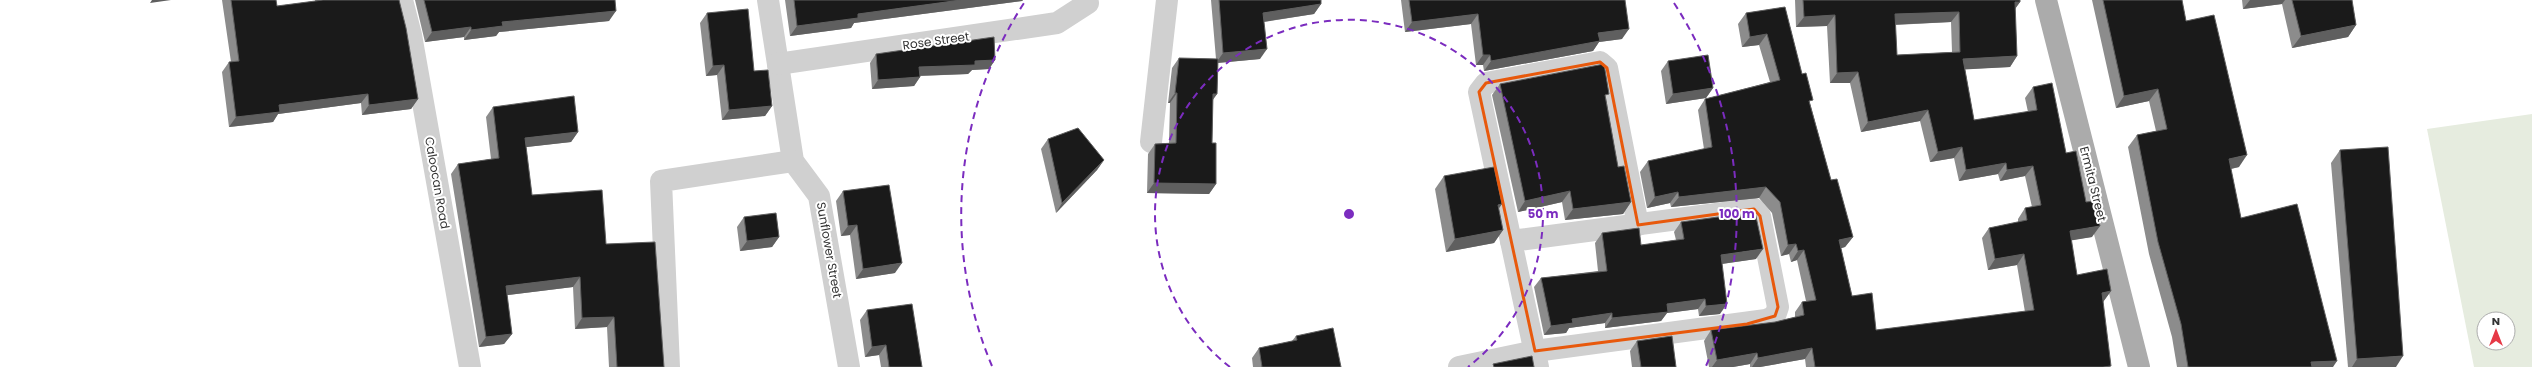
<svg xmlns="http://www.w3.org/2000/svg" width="2532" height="367" viewBox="0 0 2532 367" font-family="Poppins,sans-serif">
<rect width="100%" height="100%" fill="#fff"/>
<path fill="#e6ecdf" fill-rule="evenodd" d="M2532,114V367H2474L2427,129ZM2484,319H2508V343H2484Z"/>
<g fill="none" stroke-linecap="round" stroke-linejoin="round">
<g stroke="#d0d0d0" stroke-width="22">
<path d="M402,0L411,35L470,367"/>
<path d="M768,0L793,161L819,196L849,367"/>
<path d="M778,64L1057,23L1088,3L1087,0"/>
<path d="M1151,142L1167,0"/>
<path d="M669,367L661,181L793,161"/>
<path d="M1459,367L1535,351L1766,320L1775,316L1778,307L1760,216L1754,209L1511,241"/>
<path d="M1538,367L1479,92L1486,83L1600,62L1607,68L1638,225"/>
</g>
<path stroke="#ababab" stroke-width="22" d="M2046,0L2139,367"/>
</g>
<g fill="#8c8c8c" fill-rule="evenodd">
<path d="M222,0H276L277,6L315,1V0H399L418,99L411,109L362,115L361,103L278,114L273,122L229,127L222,72L229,62H231Z"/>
<path d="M415,0H615L609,21L499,32L496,36L464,40V37L425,42Z"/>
<path d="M785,0H1023L1022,1L854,23L851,28L790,36Z"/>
<path d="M1211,0H1321V4L1314,14L1264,22L1260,59L1218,63L1217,94L1213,99L1212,143L1216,184L1209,194L1147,193L1148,154L1155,144L1169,143L1170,103H1168L1172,68L1179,58L1216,59Z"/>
<path d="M1401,0H1625L1622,39L1599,42L1593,51L1484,71L1483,65H1476L1471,24L1405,32Z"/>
<path d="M1795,0H2020V2L2015,9L2017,56L2010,67L1965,69L1974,120L2028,112L2025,98L2033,87L2066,153L2092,237L2071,240L2077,275L2111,291L2103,302L2110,367H1806L1805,359L1760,367H1750V364L1733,367H1709L1704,341L1711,330L1775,322L1795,317V312L1802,302L1806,301L1797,260L1791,262L1789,254L1781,256L1772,213L1759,198L1671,207L1670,203L1647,208L1640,172L1648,161L1704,149L1698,110L1705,99L1770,82L1759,45L1742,47L1738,24L1746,13L1785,7L1802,74L1831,180L1853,237L1845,247L1841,248L1852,296L1876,330L2025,312L2017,265L1988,270L1982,238L1989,228L2018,222V219L2025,208L2032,207L2025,176L2000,181L1998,174L1959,181L1954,158L1930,162L1920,121L1861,132L1850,83H1830L1827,26L1796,27ZM1951,22L1952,52L1897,55L1895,25Z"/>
<path d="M2092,0H2182L2186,21L2239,167L2231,169L2241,218L2333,367H2177L2172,337L2149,254L2128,147L2137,135L2156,131L2149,101L2116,108Z"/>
<path d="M2242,0H2352L2356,25L2348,37L2292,48L2282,4L2243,9Z"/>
<path d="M707,13L754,71L772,106L765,116L722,120L717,75L706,76L700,23Z"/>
<path d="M876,54L995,60L989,69L972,70L968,74L920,76V77L914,86L872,89L870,63Z"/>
<path d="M1668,61L1713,88L1706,98L1666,104L1661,71Z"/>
<path d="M1500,84L1606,98L1618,167L1631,202L1623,214L1565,220L1562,202L1518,212L1492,95Z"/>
<path d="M493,107L578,132L571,142L526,147L532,195L606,244L664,367H609L607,327L575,329L573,287L507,295L512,334L504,344L479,347L451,174L458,164L491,159L486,117Z"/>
<path d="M1048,139L1104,160L1097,170L1056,213L1041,149Z"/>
<path d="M2340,150L2396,367H2348L2331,163Z"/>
<path d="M1444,176L1503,230L1494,243L1446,252L1435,189Z"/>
<path d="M843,191L895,273L856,279L850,235L841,236L836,201Z"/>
<path d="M744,217L779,237L772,247L740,251L737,227Z"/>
<path d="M1681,222L1756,259L1722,264L1720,314L1699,316L1698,309L1667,313L1661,321L1605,328V323L1569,328L1566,333L1544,335L1534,287L1541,278L1598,271L1595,243L1602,233L1641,245L1676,240L1674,232Z"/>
<path d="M867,310L922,367H881L879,355L865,357L860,320Z"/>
<path d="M1296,336L1341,367H1253L1252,358L1259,348L1292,341Z"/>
<path d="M1637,341L1676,367H1632L1630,351Z"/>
</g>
<g fill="#5f5f5f">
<path d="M152,0H171L150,3Z"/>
<path d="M961,0H1023L1022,1L854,23L851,28L790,36L797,26L858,14Z"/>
<path d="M2250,0H2285L2282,4L2243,9Z"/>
<path d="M2015,2H2020L2012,13Z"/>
<path d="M1321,4L1314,14L1256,23L1263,13Z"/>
<path d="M616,11L609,21L499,32L496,36L464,40L471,30L502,22Z"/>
<path d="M1959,12L1951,22L1887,25L1895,14Z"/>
<path d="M1478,14L1471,24L1405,32L1412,22Z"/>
<path d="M1835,15L1827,26L1796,27L1804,17Z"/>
<path d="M2356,25L2348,37L2292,48L2301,36Z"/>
<path d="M471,27L464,37L425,42L432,32Z"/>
<path d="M1629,29L1622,39L1599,42L1593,51L1484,71L1491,61L1598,33Z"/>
<path d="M1767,34L1759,45L1742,47L1750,37Z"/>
<path d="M1267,49L1260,59L1216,63L1223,53Z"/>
<path d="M1483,55H1490L1483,65H1476Z"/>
<path d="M2017,56L2010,67L1955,70L1963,59Z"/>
<path d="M995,60L989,69L972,70L968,74L913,76L919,67L975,61Z"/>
<path d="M724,65L717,75L706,76L713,66Z"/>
<path d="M1858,72L1850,83H1830L1837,73Z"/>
<path d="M920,77L914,86L872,89L878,80Z"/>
<path d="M1713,88L1706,98L1666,104L1673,94Z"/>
<path d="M2158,89L2149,101L2116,108L2124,96Z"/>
<path d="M1175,93H1177L1170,103H1168Z"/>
<path d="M368,94L361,103L278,114L273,122L229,127L236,117L279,105Z"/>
<path d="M1213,94H1217L1210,104Z"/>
<path d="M418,99L411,109L362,115L369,105Z"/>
<path d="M772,106L765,116L722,120L729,110Z"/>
<path d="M1928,110L1920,121L1861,132L1868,122Z"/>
<path d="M578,132L571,142L518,148L525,138Z"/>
<path d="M1962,147L1954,158L1930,162L1938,152Z"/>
<path d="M2247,155L2239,167L2221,171L2229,159Z"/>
<path d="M1104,160L1097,170L1056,213L1062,203Z"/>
<path d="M2006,163L1998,174L1959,181L1966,170Z"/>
<path d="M2033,166L2025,176L2000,181L2007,170Z"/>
<path d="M1154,183L1216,184L1209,194L1147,193Z"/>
<path d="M1766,187L1759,198L1671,207L1679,197Z"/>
<path d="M1570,191L1562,202L1518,212L1525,201Z"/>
<path d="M1678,192L1670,203L1647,208L1655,197Z"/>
<path d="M1631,202L1623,214L1565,220L1573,209Z"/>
<path d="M1502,204L1493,217L1498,205Z"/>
<path d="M857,225L850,235L841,236L848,226Z"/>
<path d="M2100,226L2092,237L2062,242L2070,231Z"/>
<path d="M1503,230L1494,243L1446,252L1455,239Z"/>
<path d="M779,237L772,247L740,251L747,241Z"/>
<path d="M1853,237L1845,247L1832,251L1839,240Z"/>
<path d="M1796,244L1789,254L1781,256L1788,245Z"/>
<path d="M1763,249L1756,259L1714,265L1721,255Z"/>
<path d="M1804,250L1797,260L1791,262L1798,251Z"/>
<path d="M2024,254L2017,265L1988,270L1995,259Z"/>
<path d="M902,263L895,273L856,279L863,269Z"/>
<path d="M580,277L573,287L499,296L506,286Z"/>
<path d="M2111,291L2103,302L2094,304L2102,293Z"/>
<path d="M1705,299L1698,309L1667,313L1661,321L1605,328L1612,318L1667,304Z"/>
<path d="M1727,304L1720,314L1699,316L1706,306Z"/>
<path d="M1612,313L1605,323L1569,328L1566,333L1544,335L1551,326L1572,319Z"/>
<path d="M614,317L607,327L575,329L582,318Z"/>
<path d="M512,334L504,344L479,347L486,337Z"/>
<path d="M886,345L879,355L865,357L872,347Z"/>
<path d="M1812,348L1805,359L1760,367H1752L1758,358Z"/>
<path d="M1757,353L1750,364L1733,367H1712L1717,360Z"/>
<path d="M2403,356L2396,367H2352L2357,359Z"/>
<path d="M2337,361L2333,367H2308L2311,362Z"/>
</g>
<g fill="#1a1a1a" stroke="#5f5f5f" fill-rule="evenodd">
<path d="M231,0H276L277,6L323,0H399L406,28L418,99L369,105L368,94L279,105L280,112L236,117L229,62L239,61Z"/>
<path d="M424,0H615L616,11L502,22L503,26L471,30V27L432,32Z"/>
<path d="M794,0H961L858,14V18L797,26Z"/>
<path d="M1219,0H1321V4L1263,13L1267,49L1223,53Z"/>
<path d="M1409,0H1625L1629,29L1598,33L1600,41L1491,61L1490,55H1483L1478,14L1412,22Z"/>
<path d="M1803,0H2020V2H2015L2017,56L1963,59L1974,120L2037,110L2033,87L2052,83L2066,153L2076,151L2086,202L2094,201L2100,226L2070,231L2077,275L2107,269L2111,291L2102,293L2111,366L2103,367H1815L1812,348L1758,358L1757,353L1717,360L1711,330L1775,322L1804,315L1802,302L1816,300L1804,250L1798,251L1796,244L1788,245L1780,202L1766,187L1679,197L1678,192L1655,197L1648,161L1712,147L1705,99L1780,80L1767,34L1750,37L1746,13L1785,7L1802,74L1806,73L1813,100L1809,101L1831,180L1837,179L1853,237L1839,240L1852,296L1872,293L1876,330L2034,310L2024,254L1995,259L1989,228L2027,220L2025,208L2041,205L2033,166L2007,170L2006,163L1966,170L1962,147L1938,152L1928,110L1868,122L1858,72L1837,73L1835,15L1804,17ZM1959,12L1960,52L1897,55L1895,14Z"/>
<path d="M2103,0H2182L2186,21L2214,15L2247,155L2229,159L2241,218L2297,204L2337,361L2311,362L2312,367H2188L2181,324L2158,242L2137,135L2167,129L2158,89L2124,96Z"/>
<path d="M2292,0H2352L2356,25L2301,36Z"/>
<path d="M748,9L754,71L768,70L772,106L729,110L724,65L713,66L707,13Z"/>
<path d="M994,37L995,60L975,61V65L919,67L920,77L878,80L876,54Z"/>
<path d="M1708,55L1713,88L1673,94L1668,61Z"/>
<path d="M1179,58L1218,59L1217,94H1213L1212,143H1216V184L1154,183L1155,144L1176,143L1177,93H1175Z"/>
<path d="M1604,64L1609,94L1605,95L1618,167L1624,166L1631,202L1573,209L1570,191L1525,201L1500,84Z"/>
<path d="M574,96L578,132L525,138L532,195L602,190L606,244L655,242L664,367H617L614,317L582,318L580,277L506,286L512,334L486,337L458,164L499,158L493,107Z"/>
<path d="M1078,128L1104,160L1062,203L1048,139Z"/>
<path d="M2388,147L2403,356L2357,359L2340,150Z"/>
<path d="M1494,167L1502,204L1498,205L1503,230L1455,239L1444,176Z"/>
<path d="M889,185L902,263L863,269L857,225L848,226L843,191Z"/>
<path d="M1755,212L1763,249L1721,255L1727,304L1706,306L1705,299L1667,304L1668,312L1612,318V313L1572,319L1573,323L1551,326L1541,278L1607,271L1602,233L1639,228L1641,245L1684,239L1681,222Z"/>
<path d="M776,213L779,237L747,241L744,217Z"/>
<path d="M912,304L922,367H889L886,345L872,347L867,310Z"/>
<path d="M1333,328L1341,367H1262L1259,348L1297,340L1296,336Z"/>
<path d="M1672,336L1676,367H1641L1637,341Z"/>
<path d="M1532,356L1534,367H1494L1493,364Z"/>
</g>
<path fill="none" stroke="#e8590c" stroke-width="3" stroke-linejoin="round" d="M1600,62L1607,68L1638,225L1754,209L1760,216L1778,307L1775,316L1747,324L1535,351L1479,92L1486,83Z"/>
<g fill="none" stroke="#7b2cbf" stroke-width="2" stroke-dasharray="7 5">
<path d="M1230 367A194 194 0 1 1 1468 367"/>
<path d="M992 366A388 388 0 0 1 1024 3M1674 3A388 388 0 0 1 1706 366"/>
</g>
<g text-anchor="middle" stroke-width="4" stroke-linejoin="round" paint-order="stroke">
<g font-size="12" fill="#333" stroke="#fff">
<text transform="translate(936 41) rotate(-8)" y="4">Rose Street</text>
<text transform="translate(437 183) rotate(80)" y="4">Caloocan Road</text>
<text transform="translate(2093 184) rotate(76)" y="4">Ermita Street</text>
<text transform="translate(829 250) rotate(80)" y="4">Sunflower Street</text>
</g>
</g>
<circle cx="1349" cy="214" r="6" fill="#7b2cbf" stroke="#fff" stroke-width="2"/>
<g font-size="12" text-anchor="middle" font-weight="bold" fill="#7b2cbf" stroke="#fff" stroke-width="4" stroke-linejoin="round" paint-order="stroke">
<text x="1543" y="218">50 m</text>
<text x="1737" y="218">100 m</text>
</g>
<g transform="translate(2496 331)"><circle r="19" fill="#ffffff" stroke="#adadad"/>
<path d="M0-3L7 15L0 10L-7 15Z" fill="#e63946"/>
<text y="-6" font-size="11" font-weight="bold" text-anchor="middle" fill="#333333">N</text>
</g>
</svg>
